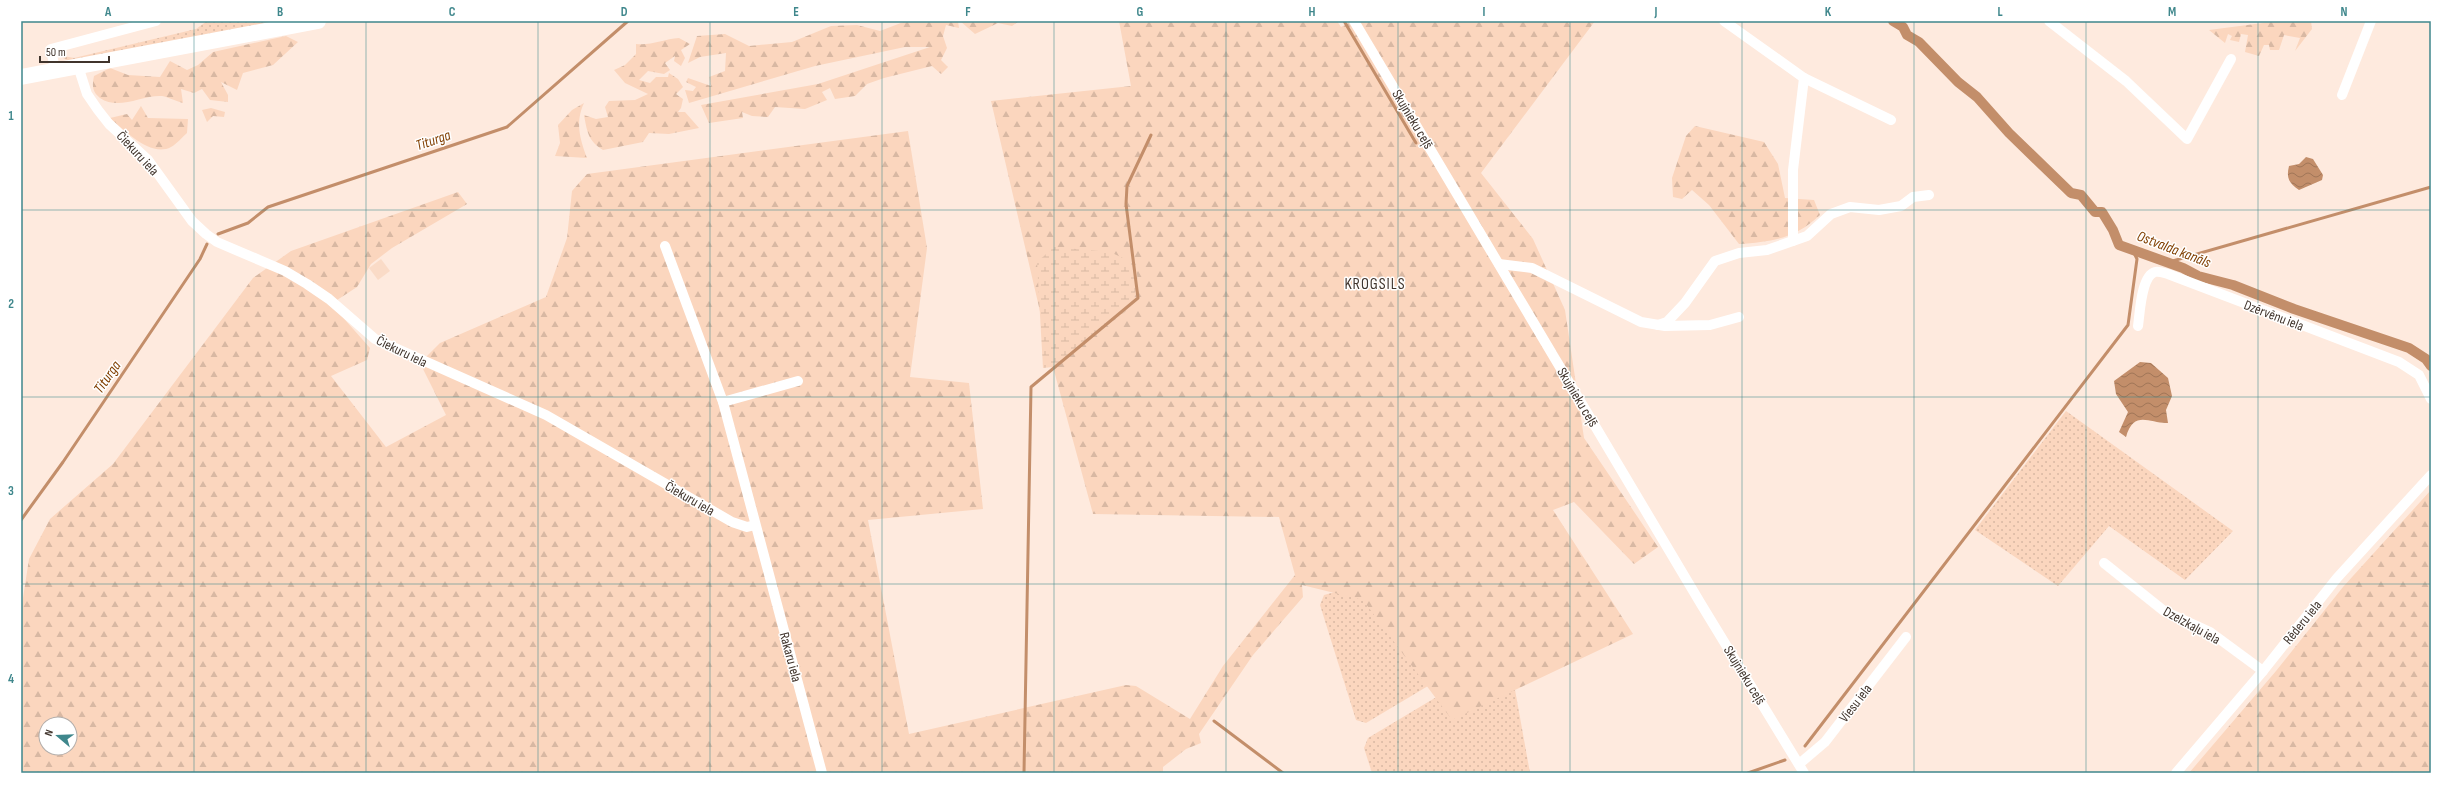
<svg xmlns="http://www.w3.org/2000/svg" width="2452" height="794" viewBox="0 0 2452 794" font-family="'Sofia Sans Condensed',sans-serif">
<defs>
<pattern id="grass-dots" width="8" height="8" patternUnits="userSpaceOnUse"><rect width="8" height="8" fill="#fbd6be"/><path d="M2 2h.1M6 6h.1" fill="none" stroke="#d8b8a3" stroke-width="1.8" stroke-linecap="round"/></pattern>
<pattern id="forest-firs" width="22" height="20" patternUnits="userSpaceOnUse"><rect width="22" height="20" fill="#fbd6be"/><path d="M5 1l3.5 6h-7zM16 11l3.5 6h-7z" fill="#d8b8a3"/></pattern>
<pattern id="wetland-marsh" width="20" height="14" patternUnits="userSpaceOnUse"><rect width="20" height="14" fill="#fbd6be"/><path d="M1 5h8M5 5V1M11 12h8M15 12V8" fill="none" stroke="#d8b8a3"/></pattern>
<pattern id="water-waves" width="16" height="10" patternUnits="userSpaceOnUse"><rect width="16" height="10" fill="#c38e6a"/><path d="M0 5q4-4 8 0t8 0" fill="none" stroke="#a07557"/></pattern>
</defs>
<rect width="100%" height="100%" fill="#feeade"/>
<path fill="#fadbc7" d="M381,259L390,271L378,280L369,268Z"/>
<g fill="url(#grass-dots)">
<path d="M207,21H281L68,61L58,55L74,58L196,29Z"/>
<path d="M2066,411L2233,531L2185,580L2109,526L2058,586L1975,530Z"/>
<path d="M1480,553L1500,643L1366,723L1356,720L1320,605L1324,595Z"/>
<path d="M1500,659L1510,662L1530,773H1372L1364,748L1368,738Z"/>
</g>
<g fill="url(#forest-firs)" fill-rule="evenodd">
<path d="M906,21H958L959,28L946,25L943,36L947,48L941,60L948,67L941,74L932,66L884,78L867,84L855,96L835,99L830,88L822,92L827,100L805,109L775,107L768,117L752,116L742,112L743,118L709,123L701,105L818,84L930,47H905L815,66L689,103L685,90L693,91L696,87L686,82L688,78L711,86L709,77L725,71L726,53L700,57L688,63L697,36L725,34L749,46L792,42L831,26L857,25L880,31Z"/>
<path d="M960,21H1019L1012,26L998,23L975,34Z"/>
<path d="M1119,21H1337L1341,27L1352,21H1595L1481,173L1533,239L1565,310L1584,438L1658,547L1634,564L1574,502L1553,510L1633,634L1452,720L1363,600L1302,585L1303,597L1253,655L1199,734L1201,743L1186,749L1163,767V773H21V611L29,559L50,519L113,464L253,278L291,251L458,192L467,204L392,248L371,264L357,287L331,304L370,348L367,360L331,376L386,447L446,415L420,363L440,343L546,297L567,238L572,191L587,174L908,131L927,248L910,377L969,383L983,509L868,520L909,734L1126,685L1136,686L1190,719L1223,666L1295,575L1279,517L1093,514L1053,367L991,101L1131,86ZM46,724H70V748H46Z"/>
<path d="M2278,21H2311L2312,29L2295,51L2300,38L2284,35L2279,50H2270L2269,45H2264L2259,56L2245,52L2248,35L2241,34L2239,42L2230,40L2232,36L2228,34L2225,43L2209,30Z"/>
<path d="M286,36L298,42L273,65L243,73L237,90L221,82L228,95V102L210,100L202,89L194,93L181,89L183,103C176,101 168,97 162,96C141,95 119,111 100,98C92,92 92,85 94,76L110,68L128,75L160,77L170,61L187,70L198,65L213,52Z"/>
<path d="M679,38L690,44L681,50L685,58L681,66L674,61L675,56L665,63L670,70L664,74L648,71L639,80L650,83L656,77H668L669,73L678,79L683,87L676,94L683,99L681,108L678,112H685L699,128L669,134L649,133L643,142L603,150C588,141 587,131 584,115L596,119L608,117L605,107L609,101L635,100L648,94L625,83L614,70L625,65L636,54V44C650,46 664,39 679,38Z"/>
<path d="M584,103C575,122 580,139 587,158L555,156L560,143L558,125L572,110Z"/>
<path d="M141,106L148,118L188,119L187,133C182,137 177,144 171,147C151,158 124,130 110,118L127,114L132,120Z"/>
<path d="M211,108L225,112L224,117L213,116L207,122L202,110Z"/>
<path d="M1695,126L1764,142L1778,164L1785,198L1814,200L1820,215C1796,238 1772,242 1739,244L1709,205L1692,190L1682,199L1673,197L1672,178L1686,136Z"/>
<path d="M2431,490V773H2189L2276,671L2343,587Z"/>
</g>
<path fill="url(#wetland-marsh)" d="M1054,247L1110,252L1136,264L1138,284L1129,309L1053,367L1043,368L1037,262Z"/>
<g fill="url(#water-waves)">
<path d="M2306,157L2313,159L2323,175L2322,180L2299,190C2289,183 2286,178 2289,166L2299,164Z"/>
<path d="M2140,362L2151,363L2168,378L2172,396L2166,410L2168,423C2150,424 2134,409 2126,437L2119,432L2128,412L2116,394L2114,381Z"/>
</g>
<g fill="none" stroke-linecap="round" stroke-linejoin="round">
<g stroke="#c38e6a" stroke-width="3">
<path d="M1344,21L1416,143"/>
<path d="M218,234L248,223L268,207L507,127L628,21"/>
<path d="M2169,262L2431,187"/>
<path d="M21,520L63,462L200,259L207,244"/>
<path d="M1214,721L1283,773"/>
<path d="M1805,746L2128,325L2137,259L2133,251"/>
<path d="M1024,773L1031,387L1138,298L1126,204L1127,186L1151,135"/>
<path d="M1748,773L1785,760"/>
</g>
<path stroke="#c38e6a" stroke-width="10" d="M1893,21L1903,27L1907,35L1919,42L1958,82L1977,97L2009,133L2071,193L2081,195L2095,212H2102L2113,230L2119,245L2183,268L2198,276L2233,285L2294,309L2409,348L2426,359L2431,366"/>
<g stroke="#fff" stroke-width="10">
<path d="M1354,21L1701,604L1804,773"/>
<path d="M1724,21L1804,78L1891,120"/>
<path d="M2049,21L2126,81L2187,139L2231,59"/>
<path d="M78,66L87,94L98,110L109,124L148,160L192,221L206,234L217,242L285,271L307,284L329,299L375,339L546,415L732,522L747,527L755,525"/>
<path d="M55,70L51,49L156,21"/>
<path d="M2342,95L2371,21"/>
<path d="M1793,241V170L1804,78"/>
<path d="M665,246L723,402L822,773"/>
<path d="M1499,264L1532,268L1641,322L1665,326L1710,325L1739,317"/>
<path d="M1658,325L1667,322L1685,303L1715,261L1739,253L1767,250L1807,236L1831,214L1850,207L1879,210L1901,206L1913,197L1929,195"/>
<path d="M2138,326C2140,313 2141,276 2155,272C2159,271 2164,273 2168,274L2399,362L2419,375L2431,399"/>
<path d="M723,402L798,381"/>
<path d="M2104,563L2164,611L2210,632L2263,671"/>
<path d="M1799,764L1825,742L1906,637"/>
<path d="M2176,773L2263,671L2337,578L2431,475"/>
</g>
<path stroke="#fff" stroke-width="16" d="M21,77L318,21"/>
</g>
<path fill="none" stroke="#3f878c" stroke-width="1" stroke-opacity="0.55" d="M194,21V773M366,21V773M538,21V773M710,21V773M882,21V773M1054,21V773M1226,21V773M1398,21V773M1570,21V773M1742,21V773M1914,21V773M2086,21V773M2258,21V773M21,210H2431M21,397H2431M21,584H2431"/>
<g text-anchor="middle" stroke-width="3" stroke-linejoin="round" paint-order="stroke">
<g font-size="14" fill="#40342c" stroke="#fff">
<text transform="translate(1413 119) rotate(59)" y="5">Skujnieku ceļš</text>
<text transform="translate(138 153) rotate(47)" y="5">Čiekuru iela</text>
<text transform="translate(2274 315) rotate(21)" y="5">Dzērvēnu iela</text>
<text transform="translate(402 351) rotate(26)" y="5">Čiekuru iela</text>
<text transform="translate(1578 397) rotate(59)" y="5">Skujnieku ceļš</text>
<text transform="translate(690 498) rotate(30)" y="5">Čiekuru iela</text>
<text transform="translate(2302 622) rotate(-51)" y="5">Rēderu iela</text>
<text transform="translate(2192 625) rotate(29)" y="5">Dzelzkaļu iela</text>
<text transform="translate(791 657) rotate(75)" y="5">Rakaru iela</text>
<text transform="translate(1745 675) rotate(58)" y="5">Skujnieku ceļš</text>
<text transform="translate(1855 703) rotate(-52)" y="5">Viesu iela</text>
</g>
<g font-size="15" font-style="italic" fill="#813f00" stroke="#fff">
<text transform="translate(433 140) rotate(-19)" y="5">Titurga</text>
<text transform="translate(2174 249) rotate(21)" y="5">Ostvalda kanāls</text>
<text transform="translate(107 377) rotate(-55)" y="5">Titurga</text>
</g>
<g font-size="16" letter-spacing="1" fill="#40342c" stroke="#fff">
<text x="1375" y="289">KROGSILS</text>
</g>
</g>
<rect width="2452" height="794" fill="none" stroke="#ffffff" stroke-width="44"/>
<g transform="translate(58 736) rotate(289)"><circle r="19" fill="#ffffff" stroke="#b3aeab"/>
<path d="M0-3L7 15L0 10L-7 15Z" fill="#3f878c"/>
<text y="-6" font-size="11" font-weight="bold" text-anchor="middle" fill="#40342c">N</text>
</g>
<path d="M40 56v6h69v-6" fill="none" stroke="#40342c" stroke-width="2"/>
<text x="46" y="56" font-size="12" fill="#40342c" stroke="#ffffff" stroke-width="3" paint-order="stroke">50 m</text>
<rect x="22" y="22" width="2408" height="750" fill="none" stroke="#3f878c" stroke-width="1.5"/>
<g font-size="13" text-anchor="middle" font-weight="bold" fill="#3f878c">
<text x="108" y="16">A</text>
<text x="280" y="16">B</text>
<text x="452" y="16">C</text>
<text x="624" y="16">D</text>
<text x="796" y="16">E</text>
<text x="968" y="16">F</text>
<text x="1140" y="16">G</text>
<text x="1312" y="16">H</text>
<text x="1484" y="16">I</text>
<text x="1656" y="16">J</text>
<text x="1828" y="16">K</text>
<text x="2000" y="16">L</text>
<text x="2172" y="16">M</text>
<text x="2344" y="16">N</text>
<text x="11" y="120">1</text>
<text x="11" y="308">2</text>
<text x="11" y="495">3</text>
<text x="11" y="683">4</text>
</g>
</svg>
